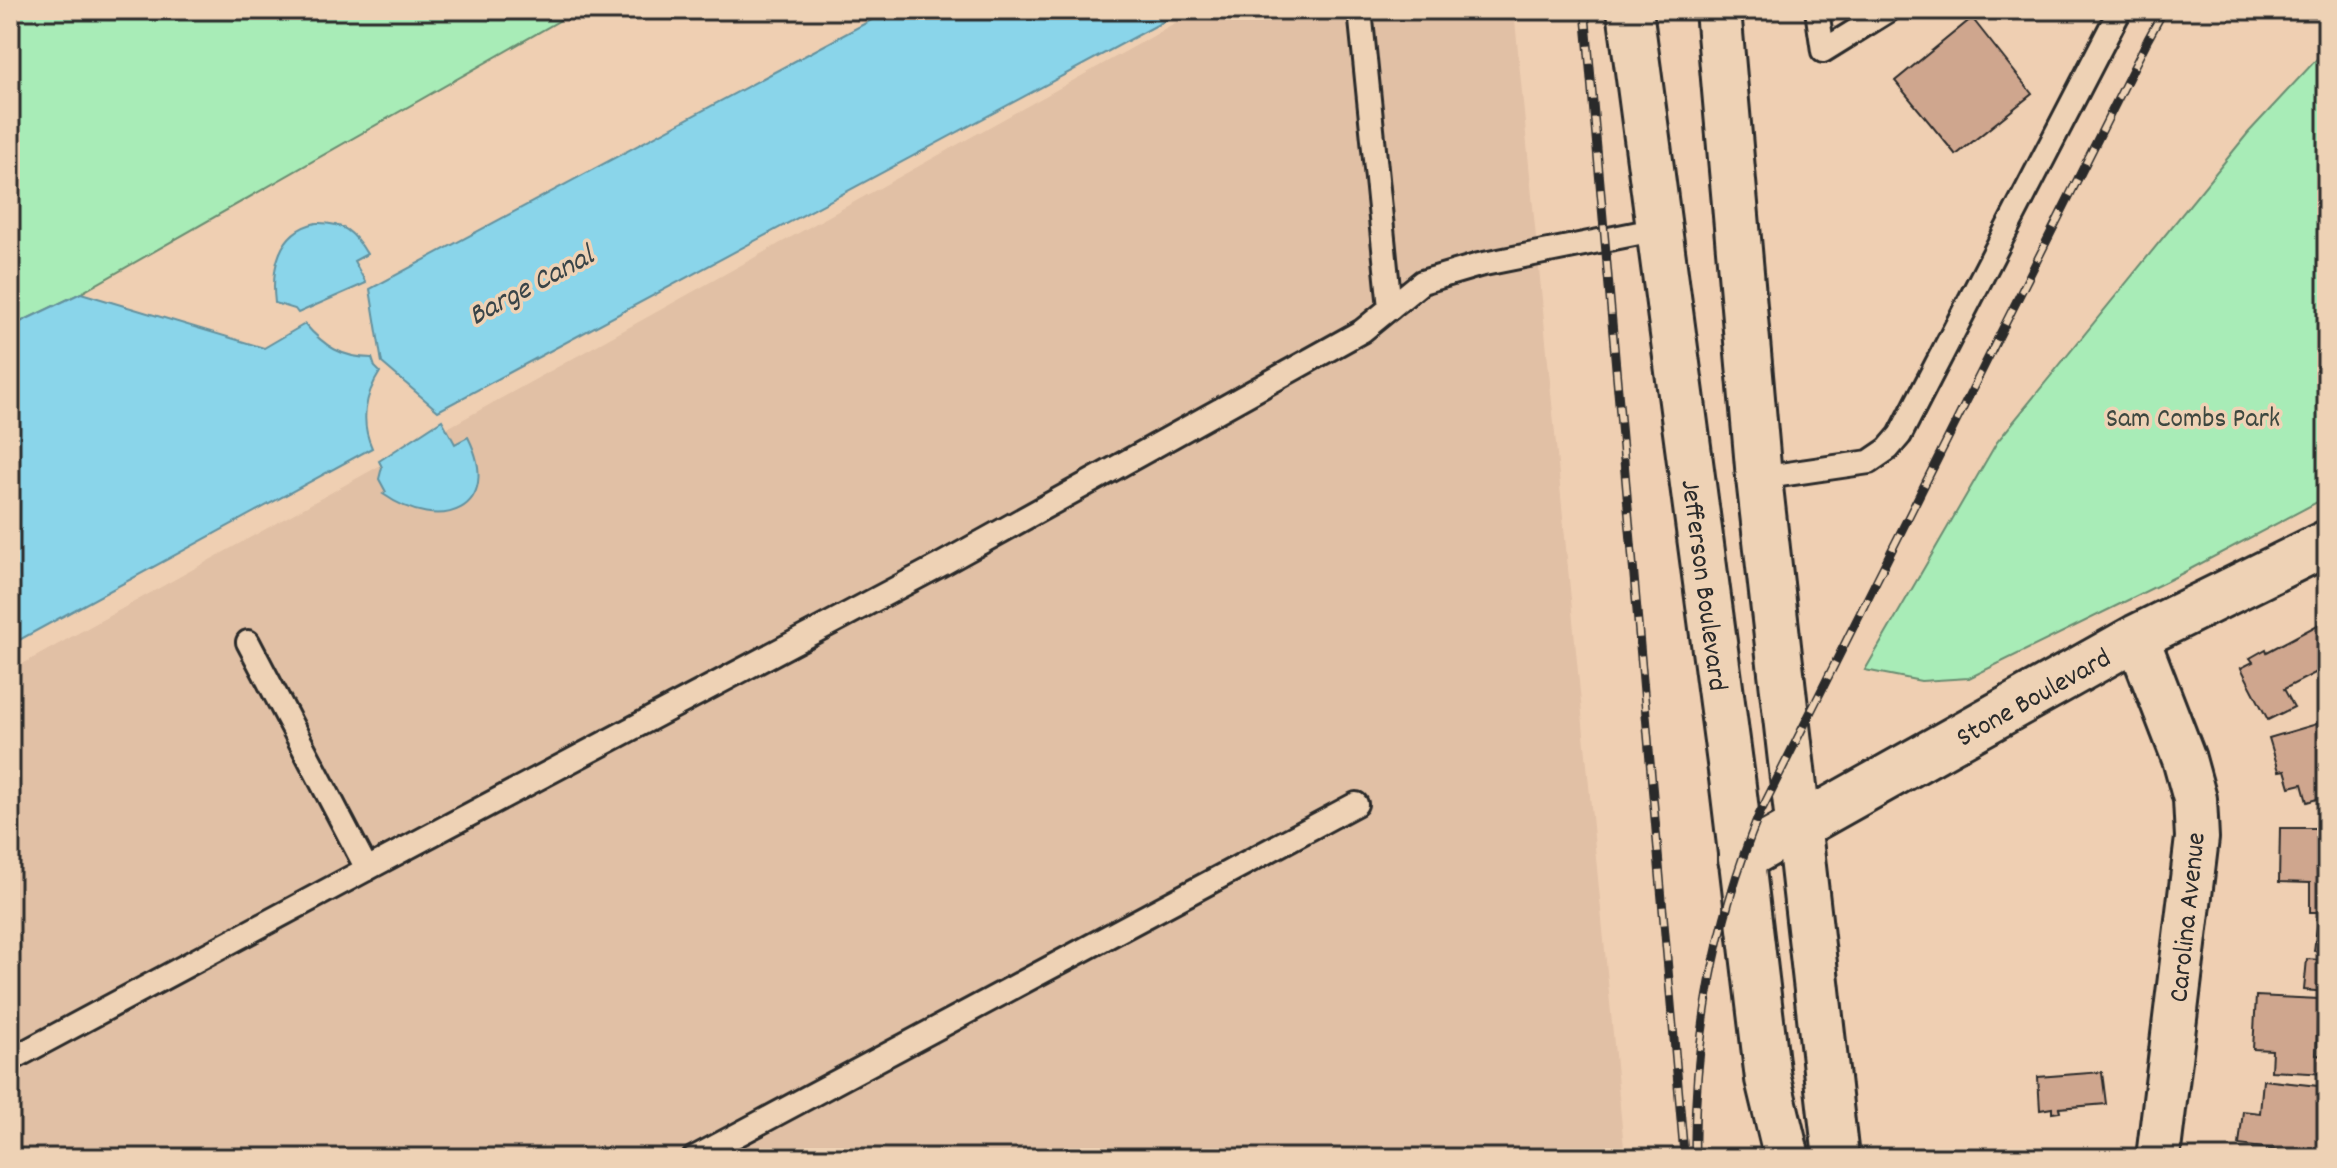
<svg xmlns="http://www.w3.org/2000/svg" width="2337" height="1168" viewBox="0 0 2337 1168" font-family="Dekko,sans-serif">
<rect width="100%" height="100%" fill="#efcfb2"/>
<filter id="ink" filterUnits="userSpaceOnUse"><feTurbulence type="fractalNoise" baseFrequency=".0125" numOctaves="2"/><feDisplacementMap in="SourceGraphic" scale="16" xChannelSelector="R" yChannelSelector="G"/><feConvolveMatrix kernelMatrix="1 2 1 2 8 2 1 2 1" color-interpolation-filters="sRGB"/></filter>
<g filter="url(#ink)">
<path fill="#e1c0a5" d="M1200,10H1514L1625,1158H10V671Z"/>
<g fill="#a8ecb7" stroke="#6a8c71" stroke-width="2">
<path d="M10,10H578L81,293L10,327Z"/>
<path d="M2327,48V497L2177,576L1969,678L1921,681L1865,670L1997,442L2248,133Z"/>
</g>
<g fill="#8ad5ea" stroke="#64919e" stroke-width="2">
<path d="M890,10H1185L438,411L382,363L370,289Z"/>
<path d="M316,223C343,222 354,232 367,254L354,261L366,283L298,313L295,309L275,303C271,269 278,231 316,223Z"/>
<path d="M81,293L264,348L305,324C324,346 342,358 372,358L375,367L380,372C365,395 360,422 372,448L10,645V327Z"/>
<path d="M442,420L455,444L468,437C504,509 441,535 383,494L386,492L379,479L382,467L379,461Z"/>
</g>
<g fill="#cfa68e" stroke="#2b2b2b" stroke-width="2">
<path d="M1972,18L2032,94L1956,155L1895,81Z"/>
<path d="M2327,620V667L2284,689L2294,707L2268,720L2241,668L2253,662L2250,658L2266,649L2267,652Z"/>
<path d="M2327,721V796L2307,802L2302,784L2290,787L2285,770L2279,771L2269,738Z"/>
<path d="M2280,828H2327V912H2310V883L2279,882Z"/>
<path d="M2318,919L2327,920V992L2304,990L2307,959L2321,960L2322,952L2314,951Z"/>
<path d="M2256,996L2319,999L2316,1055L2327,1056V1074L2271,1071L2272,1050L2253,1049Z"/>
<path d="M2102,1072L2106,1104L2059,1108L2060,1112L2052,1113V1108L2040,1110L2038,1077Z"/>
<path d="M2263,1080L2327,1087V1156L2239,1145L2243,1111L2260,1113Z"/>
</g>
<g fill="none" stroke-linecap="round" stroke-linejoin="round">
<g stroke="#2b2b2b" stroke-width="28">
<g id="service">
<path d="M1360,10L1390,308"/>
<path d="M1817,10L1823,51L1889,10"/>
<path d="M1759,478L1869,462L1888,449L1900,435L2120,10"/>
<path d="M367,869L944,563L1362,331L1422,282L1479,265L1659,229"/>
<path d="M10,1060L367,869L248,642"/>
<path d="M694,1158L1356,804"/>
</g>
</g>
<g stroke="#2b2b2b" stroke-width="48">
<path id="minor" d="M2137,637L2184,759L2195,799L2197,838L2158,1158"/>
</g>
<g stroke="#2b2b2b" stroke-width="50">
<g id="tertiary">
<path id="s1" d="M1741,859L2137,637L2327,543"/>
</g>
</g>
<g stroke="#2b2b2b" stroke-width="50">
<g id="primary">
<path id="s2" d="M1630,10L1732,778L1768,1079L1787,1158"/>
<path d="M1718,10L1759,478L1836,1158"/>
</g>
</g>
<use href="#service" stroke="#eed2b5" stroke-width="22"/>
<use href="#minor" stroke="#eed2b5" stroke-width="42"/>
<use href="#tertiary" stroke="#eed2b5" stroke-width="44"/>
<use href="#primary" stroke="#eed2b5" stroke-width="44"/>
<g stroke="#2b2b2b" stroke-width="9">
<g id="rail">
<path d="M1585,10L1684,1154"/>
<path d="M1695,1158C1693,1042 1715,922 1759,815L2148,39L2164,10"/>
</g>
</g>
<use href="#rail" stroke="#eed2b5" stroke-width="6" stroke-dasharray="18" stroke-linecap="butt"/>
</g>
</g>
<g text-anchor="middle" stroke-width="7" stroke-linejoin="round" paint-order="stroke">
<g font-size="28" fill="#3e4840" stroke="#eed2b5">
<text x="2193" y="426">Sam Combs Park</text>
</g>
<g font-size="28" fill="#2b2b2b" stroke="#eed2b5">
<text dy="10" stroke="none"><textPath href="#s2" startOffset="580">Jefferson Boulevard</textPath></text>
<text dy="10" stroke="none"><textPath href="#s1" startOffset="334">Stone Boulevard</textPath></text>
<text transform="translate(2185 917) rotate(-84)" y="10">Carolina Avenue</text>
</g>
<g font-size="30" font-style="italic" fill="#394448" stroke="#eed2b5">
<text transform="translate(530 284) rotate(-28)" y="10">Barge Canal</text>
</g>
</g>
<rect width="2337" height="1168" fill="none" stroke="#eed2b5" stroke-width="40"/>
<rect x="20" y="20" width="2297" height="1128" fill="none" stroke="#2b2b2b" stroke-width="3" filter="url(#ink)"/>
</svg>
